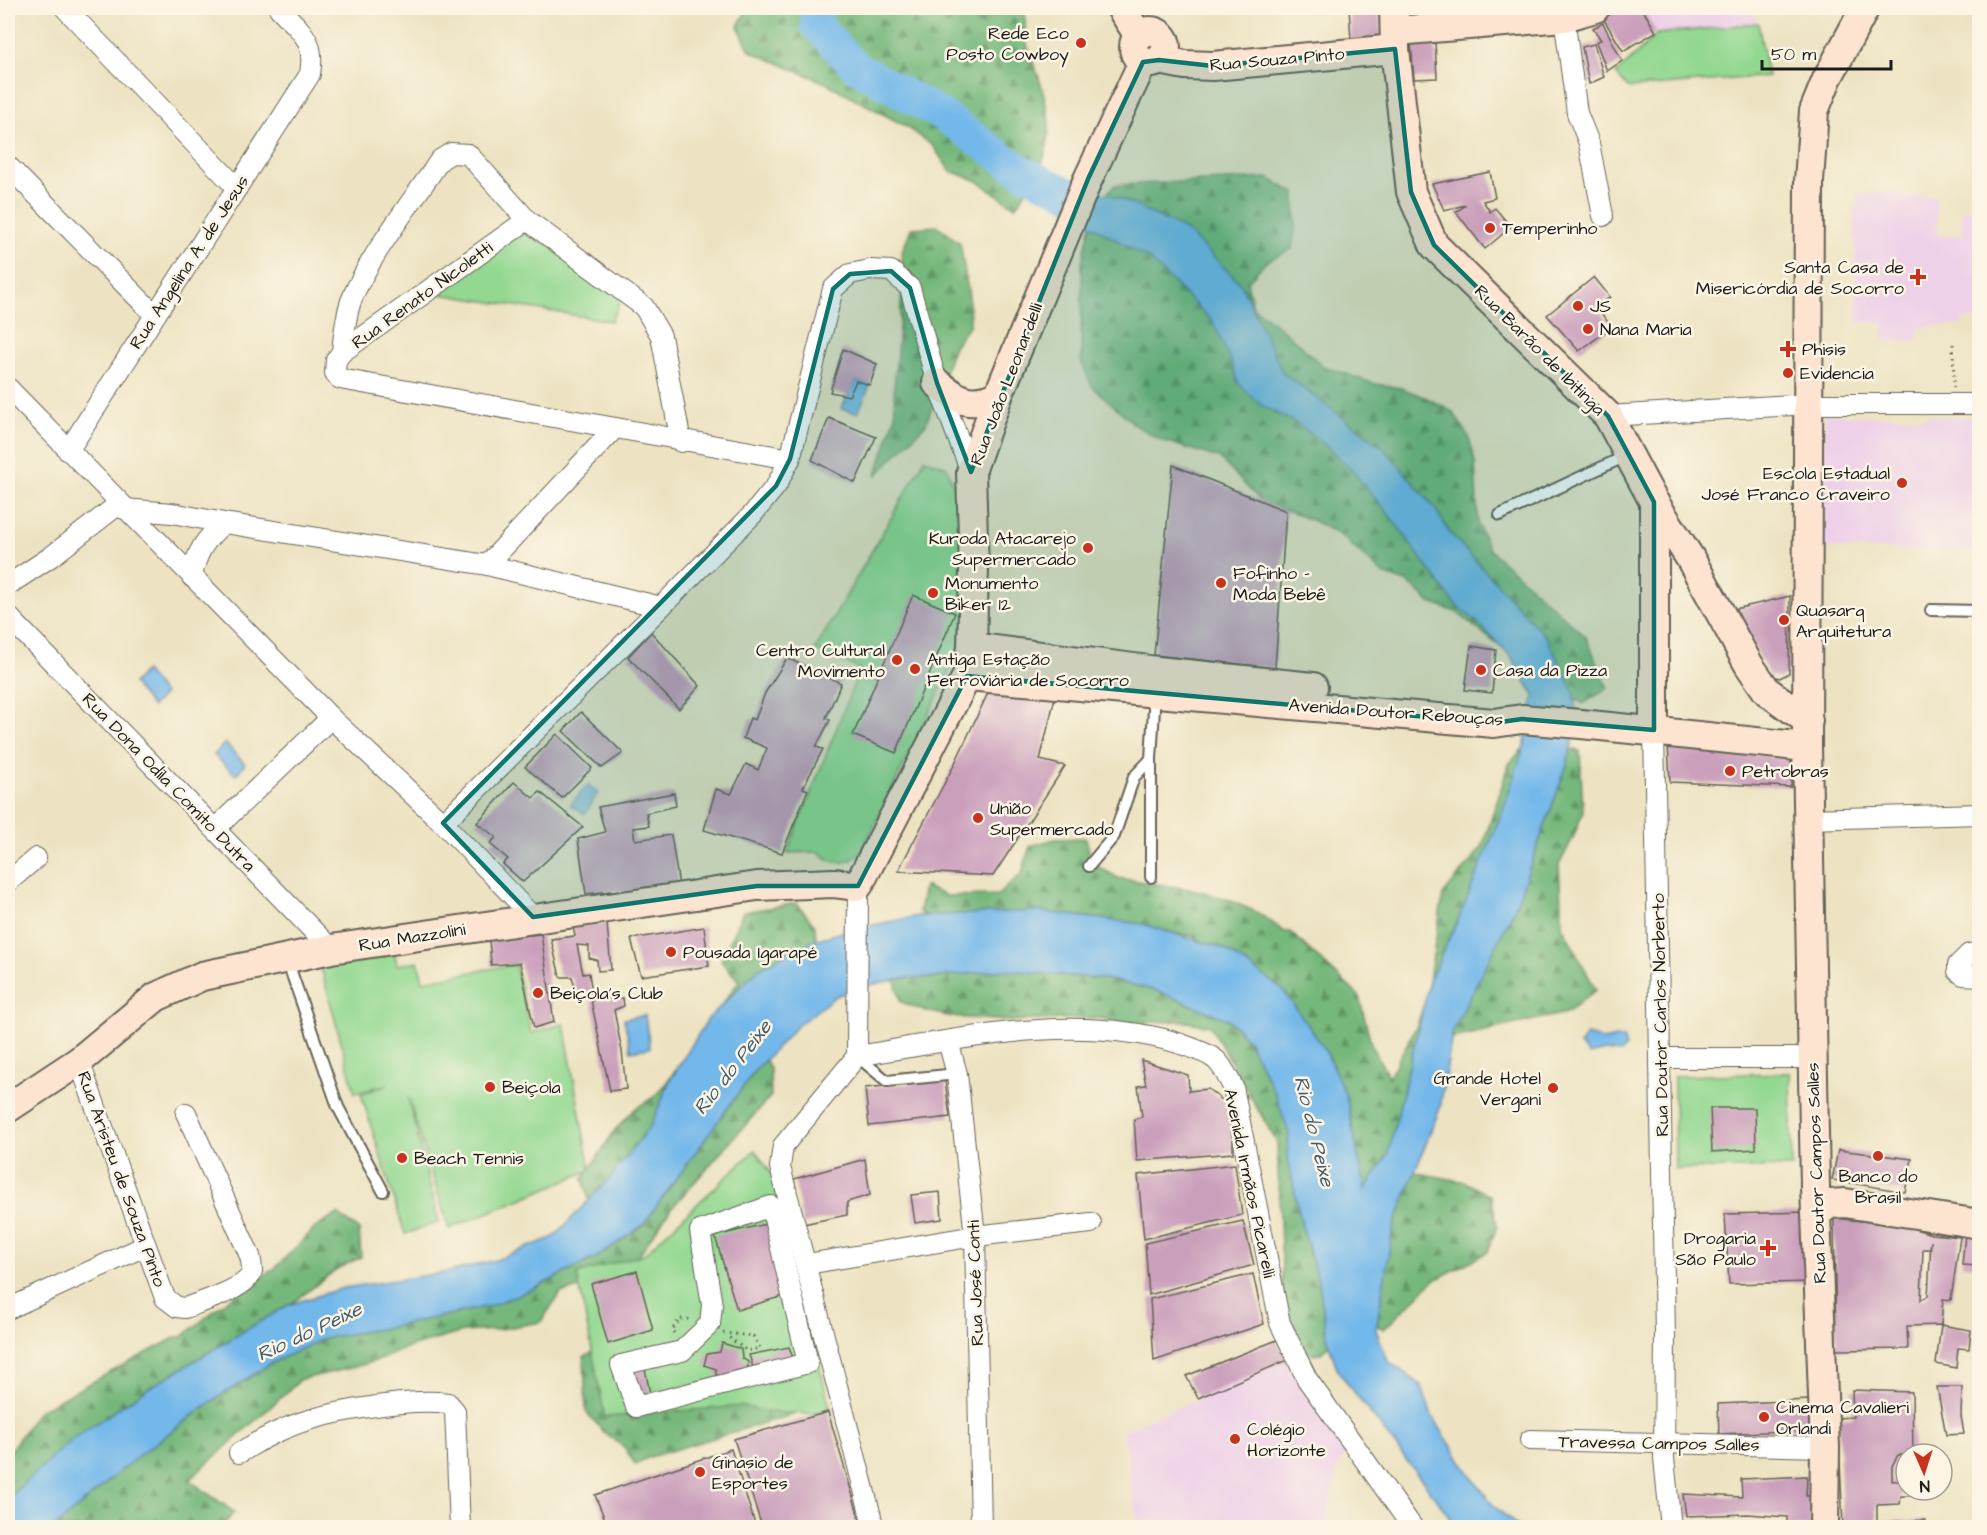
<svg xmlns="http://www.w3.org/2000/svg" width="1987" height="1535" viewBox="0 0 1987 1535" font-family="'Architects Daughter',sans-serif">
<defs>
<pattern id="forest-firs" width="22" height="20" patternUnits="userSpaceOnUse" patternTransform="scale(1.5)"><rect width="22" height="20" fill="#76b87b"/><path d="M5 1l3.5 6h-7zM16 11l3.5 6h-7z" fill="#609564"/></pattern>
</defs>
<rect width="100%" height="100%" fill="#fcf5e5"/>
<filter id="ink" filterUnits="userSpaceOnUse"><feTurbulence type="fractalNoise" baseFrequency=".0167" numOctaves="2"/><feDisplacementMap in="SourceGraphic" scale="12" xChannelSelector="R" yChannelSelector="G"/><feConvolveMatrix kernelMatrix="1 2 1 2 8 2 1 2 1" color-interpolation-filters="sRGB"/></filter>
<filter id="wash" filterUnits="userSpaceOnUse"><feTurbulence type="fractalNoise" baseFrequency=".008" numOctaves="4" result="noise"/><feDisplacementMap in="SourceGraphic" scale="24" xChannelSelector="R" yChannelSelector="G"/><feGaussianBlur stdDeviation="1.35" result="paint"/><feColorMatrix in="noise" values="0 0 0 0 0 0 0 0 0 0 0 0 0 0 0 0 0 1.4 0 .05"/><feComposite in="paint" operator="in"/></filter>
<g filter="url(#wash)">
<rect width="100%" height="100%" fill="#ede3c2"/>
<g fill="#eed0e8">
<path d="M1642,8H1749L1758,23L1657,34Z"/>
<path d="M1902,192V198L1936,196L1938,236L1962,235L1961,210L1979,209V319H1963V325L1918,327V340L1884,341L1882,322H1857L1854,208L1858,207L1857,194Z"/>
<path d="M1825,415L1979,418V551L1824,548Z"/>
<path d="M1292,1358L1351,1448L1338,1465L1325,1527H1199L1200,1523L1163,1527L1161,1519L1137,1521L1123,1431Z"/>
</g>
<g fill="url(#forest-firs)" stroke="#496a4c" stroke-width="1.5">
<path d="M748,8H1025C1026,19 1024,33 1027,44C1029,55 1035,65 1038,75C1057,133 1052,158 1015,207L976,180L950,171L933,146L907,127L828,84L750,51L738,26Z"/>
<path d="M1268,178L1295,193L1296,223L1292,249L1267,261L1247,282L1253,307L1280,327L1323,366L1375,384L1401,388L1427,398L1453,412L1469,437L1475,462L1478,524L1489,549L1586,637L1608,688L1583,704L1557,685L1531,671L1456,612L1430,603L1409,583L1383,574L1340,535L1314,521L1262,502L1219,458L1161,440L1135,425L1092,386L1081,361L1082,263L1095,206L1115,185Z"/>
<path d="M938,226L960,243L969,297L970,324L954,346L926,424L876,476L895,417L894,389L903,279L902,252L911,228Z"/>
<path d="M1529,742L1580,751L1583,812L1573,838L1559,865L1562,926L1596,990L1566,1013L1453,1038L1429,1060L1398,1169L1465,1182L1491,1196L1497,1226L1488,1252L1433,1281L1384,1329L1358,1315L1320,1354L1292,1352L1284,1324L1277,1143L1210,1026L1182,1021L1124,1023L1097,1018L1008,1021L953,1017L925,1011L901,1002L893,975L940,952L1245,975L1193,936L1069,921L946,926L919,912L924,886L946,896L998,895L1022,873L1030,846L1055,839L1086,838L1092,863L1118,878L1196,890L1227,899L1258,913L1285,932H1290L1359,996L1372,1047L1389,1077L1417,1025L1426,998L1443,895L1482,847L1509,764Z"/>
<path d="M797,903L815,926L817,954L759,1045L770,1069L771,1096L670,1210L638,1256L591,1285L560,1293L541,1322L494,1330L463,1332L406,1348L382,1359L355,1367L298,1380L297,1383L189,1480L234,1512L223,1527L47,1528L130,1462L292,1342L506,1289L591,1207L583,1179L615,1130L635,1109L658,1094L739,981L721,961L743,912Z"/>
<path d="M338,1214L359,1230L361,1257L337,1269L92,1457L8,1527V1454L38,1411L176,1337H182L226,1301L275,1268L315,1228Z"/>
<path d="M607,1343L811,1389L798,1413L650,1457L635,1464L625,1448L604,1432L586,1412L584,1357Z"/>
</g>
<g fill="#93d891" stroke="#587a56" stroke-width="1.5">
<path d="M1758,23L1768,76L1628,88L1616,74L1657,34Z"/>
<path d="M528,227L623,297L611,321L440,294Z"/>
<path d="M925,459L946,466L965,514L973,623L862,851C849,866 833,866 819,852L787,853L860,669L815,650Z"/>
<path d="M393,946L397,965L418,961L423,981L515,964L531,1033L564,1024L590,1170L449,1229L408,1097L439,1222L405,1234L361,1094L389,1084L355,1093L319,961Z"/>
<path d="M1790,1073L1792,1167L1675,1169L1674,1076Z"/>
<path d="M755,1150L771,1173L830,1408L815,1414L767,1412L742,1406L605,1417L577,1274L644,1254Z"/>
</g>
<g fill="#73b8ea" stroke="#486a83" stroke-width="1.5">
<path d="M1085,186L1128,202L1186,230L1241,284L1283,373L1383,447L1435,508L1450,533L1547,638L1574,693L1577,723L1567,765L1514,910L1453,1030L1440,1108L1393,1228L1376,1330L1388,1361L1421,1385L1432,1416L1467,1470L1494,1506L1519,1527H1454L1447,1513L1338,1371L1327,1339L1320,1288L1302,1226L1287,1155L1289,1133L1275,1093L1248,1040L1229,1020L1154,990L1105,979L1004,970L929,978H906L859,987L836,996L798,1025L753,1073L643,1225L599,1256L535,1288L490,1306L392,1327L324,1338L268,1365L208,1404L138,1456L55,1527L8,1528V1498L71,1440L149,1388L288,1305L343,1288L449,1272L496,1260L554,1237L609,1179L651,1125L670,1080L708,1019L758,969L811,941L853,929L918,916L1037,911L1142,924L1223,948L1283,990L1325,1049L1346,1096L1365,1189L1388,1155L1430,979L1459,918L1503,810L1525,743L1534,696L1512,658L1475,620L1454,603L1387,512L1348,466L1323,443L1297,424L1261,405L1238,383L1231,361L1212,321L1148,258L1074,215Z"/>
<path d="M856,381L870,385L858,413L841,409Z"/>
<path d="M145,671L164,694L152,707L133,684Z"/>
<path d="M225,743L245,764L236,775L214,755Z"/>
<path d="M588,784L598,793L585,814L570,805Z"/>
<path d="M645,1015L650,1048L631,1051L624,1019Z"/>
<path d="M1587,1035L1603,1040L1616,1037L1623,1038L1626,1047L1620,1053L1605,1051L1589,1055L1580,1045Z"/>
</g>
<g fill="none" stroke-linecap="round" stroke-linejoin="round">
<path stroke="#73b8ea" stroke-width="32" d="M817,8L816,25L856,67L942,115L1023,172L1105,211"/>
</g>
<g id="blocks">
<g fill="#ca9fbb" fill-rule="evenodd">
<path d="M1349,8H1379L1381,38L1351,40Z"/>
<path d="M1410,8H1435V14L1411,16Z"/>
<path d="M1622,8H1642L1656,32L1623,51L1603,18Z"/>
<path d="M1603,23L1622,61L1607,71L1596,42L1601,40L1593,28Z"/>
<path d="M1435,42L1437,78L1414,79L1411,43Z"/>
<path d="M1594,44L1604,77L1589,84L1582,47Z"/>
<path d="M1490,172L1495,198L1483,201L1490,212L1495,208L1511,227L1485,249L1456,212L1466,205L1444,210L1432,184Z"/>
<path d="M1594,277L1610,297L1596,307L1612,327L1579,351L1547,315Z"/>
<path d="M843,349L877,364L870,385L856,381L849,396L830,392Z"/>
<path d="M829,418L876,437L855,483L812,460Z"/>
<path d="M1173,465L1286,511L1275,668L1154,655Z"/>
<path d="M913,595L955,613L896,753L853,735Z"/>
<path d="M1790,596L1789,673L1780,678L1769,675L1735,609Z"/>
<path d="M651,632L700,686L679,709L628,657Z"/>
<path d="M1471,646L1496,650L1492,693L1465,690Z"/>
<path d="M787,658L841,683L826,718L830,720L816,747L823,749L803,788L808,790L782,853L704,830L716,789L731,794L746,764L758,770L767,748L743,738L750,718L755,720L765,693Z"/>
<path d="M995,678L1058,685L1040,760L1065,766L993,876L898,871L954,765Z"/>
<path d="M581,712L623,753L602,768L563,731Z"/>
<path d="M557,734L592,768L562,798L525,767Z"/>
<path d="M1668,744L1791,759V787L1670,782Z"/>
<path d="M514,782L533,798L540,792L583,827L523,882L503,864L508,859L490,844L496,837L477,823Z"/>
<path d="M674,793L676,806L646,813L649,826L633,828L635,840L671,835L679,886L645,892L644,888L620,893L619,890L586,894L578,839L605,832L598,807Z"/>
<path d="M607,923L611,970L598,971L597,960L589,958V946L577,945L583,974L589,973L592,993L577,996L572,977H560L551,939L575,936L573,927Z"/>
<path d="M704,927L709,966L641,976L631,939Z"/>
<path d="M541,934L554,1022L534,1028L520,963L491,965L489,939Z"/>
<path d="M623,998L624,1006L614,1010L622,1051L626,1089L610,1091L591,1000Z"/>
<path d="M1141,1060L1188,1075L1189,1091L1208,1089L1226,1103L1233,1133V1153L1137,1161L1134,1119L1142,1117L1138,1086L1146,1085Z"/>
<path d="M945,1080L950,1117L869,1126L865,1088Z"/>
<path d="M1710,1108H1755L1756,1149L1712,1152Z"/>
<path d="M1838,1150L1912,1159L1905,1192L1832,1180Z"/>
<path d="M865,1159L870,1195L847,1202V1215L803,1224L794,1179Z"/>
<path d="M1235,1164L1242,1215L1144,1239L1138,1175Z"/>
<path d="M940,1192L942,1219L915,1223L911,1195Z"/>
<path d="M1808,1212L1809,1282L1729,1284L1725,1214Z"/>
<path d="M1834,1218L1906,1226L1931,1234L1960,1237L1951,1300L1943,1299L1941,1325L1971,1330L1969,1349L1958,1348L1956,1368L1936,1364L1941,1325L1907,1326L1908,1349L1836,1350ZM1931,1241L1928,1296L1921,1300L1923,1249H1930Z"/>
<path d="M1243,1221L1254,1265L1149,1295L1145,1243Z"/>
<path d="M770,1223L790,1294L737,1310L715,1236Z"/>
<path d="M1965,1235L1980,1237V1266L1962,1265Z"/>
<path d="M637,1271L653,1330L608,1344L591,1284Z"/>
<path d="M1253,1274L1264,1324L1154,1361L1150,1299Z"/>
<path d="M1277,1340L1288,1360L1198,1398L1186,1376Z"/>
<path d="M722,1343L741,1349L742,1358L748,1362L747,1374L737,1371L732,1378L716,1375V1369L704,1365L707,1354L720,1352Z"/>
<path d="M789,1347L794,1361L754,1370L749,1355Z"/>
<path d="M644,1364L652,1403L637,1405L626,1370Z"/>
<path d="M1937,1387H1962L1961,1416L1964,1434L1946,1435Z"/>
<path d="M1852,1390L1912,1392L1913,1454L1898,1455L1892,1466V1481L1900,1480V1474H1906V1490H1914L1915,1496H1901L1900,1504L1877,1505V1522L1925,1520V1527H1843L1838,1418L1853,1417Z"/>
<path d="M1809,1400V1430L1719,1434L1718,1404Z"/>
<path d="M828,1412L862,1527H762L734,1439Z"/>
<path d="M731,1449L756,1527H608L595,1495Z"/>
<path d="M1807,1476L1806,1496H1811V1527H1787V1517L1748,1514L1686,1516L1683,1494L1742,1497L1741,1479Z"/>
</g>
</g>
</g>
<g filter="url(#ink)">
<use href="#blocks" fill-opacity="0" stroke="#656256" stroke-width="1.5"/>
<g fill="none" stroke-linecap="round" stroke-linejoin="round">
<g stroke="#656256" stroke-width="14">
<g id="lane">
<path d="M1500,515L1628,455"/>
<path d="M1931,610L1980,611"/>
<path d="M1089,866L1114,836L1134,777L1151,759"/>
<path d="M1151,877V759L1155,692"/>
<path d="M287,960L338,1107L383,1191"/>
<path d="M857,1056L887,1081L957,1074"/>
</g>
</g>
<g stroke="#656256" stroke-width="22">
<g id="street">
<path d="M65,8L237,188"/>
<path d="M1564,17L1577,113L1589,143L1603,216"/>
<path d="M8,166L155,315"/>
<path d="M527,220L342,352L336,360L335,373L340,379L790,459"/>
<path d="M342,352C344,335 345,318 351,301C368,257 413,201 440,160L451,153L468,154L527,220L644,307L661,336L681,442"/>
<path d="M8,388L331,718L443,823L533,917"/>
<path d="M1608,416L1810,404H1980"/>
<path d="M68,451L310,74C316,39 301,32 279,8"/>
<path d="M124,509L172,513L224,523"/>
<path d="M487,565L615,428"/>
<path d="M192,577C196,553 205,539 224,523L487,565L661,607"/>
<path d="M8,585L52,556L119,504"/>
<path d="M8,616L331,949"/>
<path d="M1654,730L1665,1336L1664,1458L1671,1528"/>
<path d="M1808,819L1980,814"/>
<path d="M443,823L661,607L753,514L776,486L790,459L833,289L850,274L870,270L891,271L910,288L937,383L971,472"/>
<path d="M215,829L331,718"/>
<path d="M8,882L36,858"/>
<path d="M1980,952L1969,954L1958,965V971L1963,975L1980,976"/>
<path d="M948,1041L957,1074L975,1236L981,1528"/>
<path d="M857,1056C961,1039 1074,1012 1178,1043C1189,1047 1207,1052 1216,1060C1223,1066 1228,1078 1233,1087L1280,1323L1307,1379L1413,1528"/>
<path d="M857,1056L783,1146L780,1167L874,1528"/>
<path d="M857,1056L858,886"/>
<path d="M1661,1058H1812"/>
<path d="M79,1061L165,1298L177,1307L185,1308C201,1302 249,1288 252,1271C252,1266 251,1260 250,1256L186,1113"/>
<path d="M771,1206L808,1363L636,1407L621,1365L682,1351L710,1324L712,1305L700,1231Z"/>
<path d="M807,1264L975,1236L1091,1223"/>
<path d="M8,1309L145,1246"/>
<path d="M1530,1440L1825,1447"/>
<path d="M239,1453C253,1445 268,1435 284,1429C322,1412 407,1398 448,1403L455,1411L460,1528"/>
</g>
</g>
<g stroke="#656256" stroke-width="32">
<g id="secondary">
<path d="M1121,8L1139,36"/>
<path d="M1394,8L1395,49L1411,192L1434,245L1608,416L1654,502L1690,558L1749,665L1767,691L1808,721"/>
<path d="M1396,31L1564,17L1595,8"/>
<circle cx="1150" cy="47" r="16"/>
<path d="M1159,60L1185,65L1213,66L1395,49"/>
<path d="M937,383C960,401 969,407 998,396"/>
<path d="M1654,502V730"/>
<path d="M972,647L1157,671L1313,687"/>
<path d="M967,676L1494,723L1522,719L1581,724L1807,747"/>
<path d="M8,1108L79,1061L156,997L202,976L331,949L757,886L834,883L858,886L967,676L972,647L974,570L971,472L998,396L1088,179L1143,62"/>
<path d="M1816,1213L1830,1204L1845,1203L1980,1224"/>
<path d="M1824,1528L1825,1447L1815,1187L1807,747L1809,181L1814,111L1827,79L1865,8"/>
</g>
</g>
<g stroke="#656256" stroke-width="3" stroke-dasharray="1.5 4.5" stroke-linecap="butt">
<path d="M1953,344L1954,387"/>
<path d="M674,1333L672,1330L680,1319H690"/>
<path d="M723,1333L753,1336L760,1348L747,1351L726,1335"/>
</g>
<use href="#lane" stroke="#fff" stroke-width="10"/>
<use href="#street" stroke="#fff" stroke-width="20"/>
<use href="#secondary" stroke="#fde4d0" stroke-width="28"/>
</g>
</g>
<path fill="#0f766e" fill-opacity="0.2" stroke="#0f766e" stroke-width="4.5" stroke-linejoin="round" d="M1395,49L1411,192L1434,245L1608,416L1654,502V730L1522,719L1494,723L967,676L858,886H757L533,917L443,823L776,486L790,459L833,289L850,274L891,271L910,288L937,383L971,472L1088,179L1143,62L1159,60L1213,66Z"/>
<g fill="#c8321e" stroke="#fcf5e5" stroke-width="2">
<circle cx="1081" cy="43" r="6"/>
<circle cx="1490" cy="228" r="6"/>
<path d="M1915 268h6v6h6v6h-6v6h-6v-6h-6v-6h6z"/>
<circle cx="1578" cy="306" r="6"/>
<circle cx="1588" cy="329" r="6"/>
<path d="M1785 340h6v6h6v6h-6v6h-6v-6h-6v-6h6z"/>
<circle cx="1788" cy="373" r="6"/>
<circle cx="1902" cy="483" r="6"/>
<circle cx="1088" cy="548" r="6"/>
<circle cx="1221" cy="583" r="6"/>
<circle cx="933" cy="593" r="6"/>
<circle cx="1784" cy="620" r="6"/>
<circle cx="897" cy="660" r="6"/>
<circle cx="915" cy="669" r="6"/>
<circle cx="1481" cy="670" r="6"/>
<circle cx="1730" cy="771" r="6"/>
<circle cx="978" cy="818" r="6"/>
<circle cx="671" cy="952" r="6"/>
<circle cx="538" cy="993" r="6"/>
<circle cx="490" cy="1087" r="6"/>
<circle cx="1553" cy="1088" r="6"/>
<circle cx="1878" cy="1156" r="6"/>
<circle cx="402" cy="1158" r="6"/>
<path d="M1765 1239h6v6h6v6h-6v6h-6v-6h-6v-6h6z"/>
<circle cx="1764" cy="1417" r="6"/>
<circle cx="1235" cy="1439" r="6"/>
<circle cx="700" cy="1472" r="6"/>
</g>
<g text-anchor="middle" stroke-width="5" stroke-linejoin="round" paint-order="stroke">
<g font-size="18" fill="#1c1c1c" stroke="#fcf5e5" text-anchor="start">
<text x="1069" y="39" text-anchor="end">Rede Eco<tspan x="1069" dy="21">Posto Cowboy</tspan></text>
<text x="1502" y="234">Temperinho</text>
<text x="1904" y="273" text-anchor="end">Santa Casa de<tspan x="1904" dy="21">Misericórdia de Socorro</tspan></text>
<text x="1590" y="312">JS</text>
<text x="1600" y="335">Nana Maria</text>
<text x="1802" y="355">Phisis</text>
<text x="1800" y="379">Evidencia</text>
<text x="1890" y="479" text-anchor="end">Escola Estadual<tspan x="1890" dy="21">José Franco Craveiro</tspan></text>
<text x="1076" y="544" text-anchor="end">Kuroda Atacarejo<tspan x="1076" dy="21">Supermercado</tspan></text>
<text x="1233" y="579">Fofinho -<tspan x="1233" dy="21">Moda Bebê</tspan></text>
<text x="945" y="589">Monumento<tspan x="945" dy="21">Biker 12</tspan></text>
<text x="1796" y="616">Quasarq<tspan x="1796" dy="21">Arquitetura</tspan></text>
<text x="885" y="656" text-anchor="end">Centro Cultural<tspan x="885" dy="21">Movimento</tspan></text>
<text x="927" y="665">Antiga Estação<tspan x="927" dy="21">Ferroviária de Socorro</tspan></text>
<text x="1493" y="676">Casa da Pizza</text>
<text x="1742" y="777">Petrobras</text>
<text x="990" y="814">União<tspan x="990" dy="21">Supermercado</tspan></text>
<text x="683" y="958">Pousada Igarapé</text>
<text x="550" y="999">Beiçola's Club</text>
<text x="1541" y="1084" text-anchor="end">Grande Hotel<tspan x="1541" dy="21">Vergani</tspan></text>
<text x="502" y="1093">Beiçola</text>
<text x="414" y="1164">Beach Tennis</text>
<text x="1878" y="1182" text-anchor="middle">Banco do<tspan x="1878" dy="21">Brasil</tspan></text>
<text x="1756" y="1244" text-anchor="end">Drogaria<tspan x="1756" dy="21">São Paulo</tspan></text>
<text x="1776" y="1413">Cinema Cavalieri<tspan x="1776" dy="21">Orlandi</tspan></text>
<text x="1247" y="1435">Colégio<tspan x="1247" dy="21">Horizonte</tspan></text>
<text x="712" y="1468">Ginasio de<tspan x="712" dy="21">Esportes</tspan></text>
</g>
<g font-size="18" fill="#1c1c1c" stroke="#fcf5e5">
<text transform="translate(1277 59) rotate(-5)" y="6">Rua Souza Pinto</text>
<text transform="translate(189 262) rotate(-57)" y="6">Rua Angelina A. de Jesus</text>
<text transform="translate(422 295) rotate(-36)" y="6">Rua Renato Nicoletti</text>
<text transform="translate(1540 350) rotate(45)" y="6">Rua Barão de Ibitinga</text>
<text transform="translate(1006 384) rotate(-69)" y="6">Rua João Leonardelli</text>
<text transform="translate(1396 712) rotate(4)" y="6">Avenida Doutor Rebouças</text>
<text transform="translate(169 782) rotate(46)" y="6">Rua Dona Odila Comito Dutra</text>
<text transform="translate(412 937) rotate(-9)" y="6">Rua Mazzolini</text>
<text transform="translate(1660 1015) rotate(-91)" y="6">Rua Doutor Carlos Norberto</text>
<text transform="translate(1816 1173) rotate(-92)" y="6">Rua Doutor Campos Salles</text>
<text transform="translate(122 1179) rotate(70)" y="6">Rua Aristeu de Souza Pinto</text>
<text transform="translate(1250 1183) rotate(78)" y="6">Avenida Irmãos Picarelli</text>
<text transform="translate(975 1283) rotate(-92)" y="6">Rua José Conti</text>
<text transform="translate(1659 1443) rotate(1)" y="6">Travessa Campos Salles</text>
</g>
<g font-size="20" font-style="italic" fill="#3f5a6e" stroke="#fcf5e5">
<text transform="translate(732 1067) rotate(-52)" y="7">Rio do Peixe</text>
<text transform="translate(1315 1131) rotate(76)" y="7">Rio do Peixe</text>
<text transform="translate(309 1331) rotate(-25)" y="7">Rio do Peixe</text>
</g>
</g>
<rect width="1987" height="1535" fill="none" stroke="#fcf5e5" stroke-width="30"/>
<g transform="translate(1924 1472) rotate(177)"><circle r="28" fill="#fcf5e5" stroke="#a29e95" stroke-width="1.5"/>
<path d="M0-4.5L10 22L0 15L-10 22Z" fill="#c8321e"/>
<text y="-9" font-size="16" font-weight="bold" text-anchor="middle" fill="#1c1c1c">N</text>
</g>
<path d="M1762 60v9h129v-9" fill="none" stroke="#1c1c1c" stroke-width="3"/>
<text x="1771" y="60" font-size="18" fill="#1c1c1c" stroke="#fcf5e5" stroke-width="4.5" paint-order="stroke">50 m</text>
</svg>
